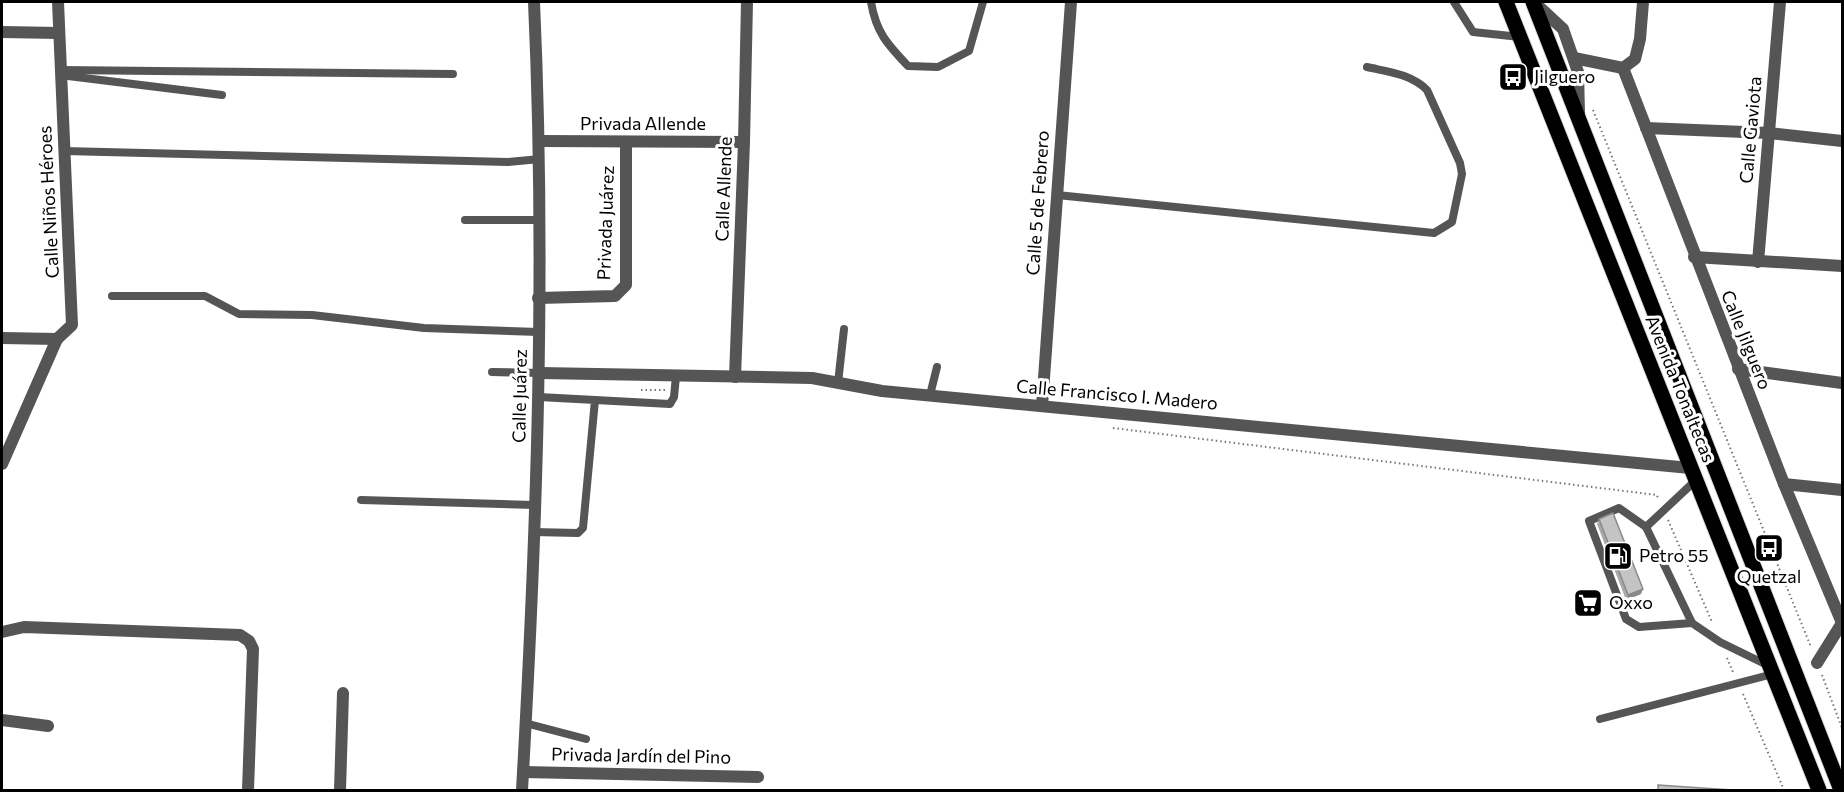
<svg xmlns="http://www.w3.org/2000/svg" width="1844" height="792" viewBox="0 0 1844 792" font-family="Commissioner,sans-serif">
<rect width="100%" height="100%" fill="#fff"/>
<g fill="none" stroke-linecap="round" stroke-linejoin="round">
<g stroke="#dbdbdb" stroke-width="17">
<g id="primary">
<path d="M1506,2L1819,790"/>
<path d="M1533,2L1841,790"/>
</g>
</g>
<g stroke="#777" stroke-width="2" stroke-dasharray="1.5 3" stroke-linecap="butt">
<path d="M1593,110L1811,647"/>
<path d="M641,390H665"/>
<path d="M1113,428L1657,495L1658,499"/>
<path d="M1668,520L1712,622"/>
<path d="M1727,658L1733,672"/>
<path d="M1822,675L1842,728"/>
<path d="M1743,694L1784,790"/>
</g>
<g stroke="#555" stroke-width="8">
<path d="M871,2C876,32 887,44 908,66L938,67L969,51L983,2"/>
<path d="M1454,2L1473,32L1520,37"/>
<path d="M60,70L453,74"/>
<path d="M60,75L222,95"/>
<path d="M64,151L508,162L540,159"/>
<path d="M1057,195L1434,233L1452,222L1462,174L1460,163L1427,90C1411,74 1389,72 1367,67"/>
<path d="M465,220H539"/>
<path d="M112,296H205L239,314L312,315L424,328L539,332"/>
<path d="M492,372L540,373"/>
<path d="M838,383L844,329"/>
<path d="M930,395L937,367"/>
<path d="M595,400L670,404L674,397L676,376"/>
<path d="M1695,481L1646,527L1692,623L1720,642L1767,665"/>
<path d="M361,500L534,505"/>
<path d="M1646,527L1619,508L1589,521L1626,619L1639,627L1692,623"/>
<path d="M533,532L578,533L583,528L595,400L539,397"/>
<path d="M1600,719L1773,674"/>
<path d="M525,723L586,739"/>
</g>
<g stroke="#555" stroke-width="12">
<path d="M1534,2L1563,29L1578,72L1579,113"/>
<path d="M2,32L58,33"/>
<path d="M1574,58L1623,68L1635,59L1640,39L1643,2"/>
<path d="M1623,68L1784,484L1842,623"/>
<path d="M1646,128L1769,133L1842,141"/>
<path d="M541,141L744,142"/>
<path d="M1694,257L1842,266"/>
<path d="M1758,262L1780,2"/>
<path d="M538,298L615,296L626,285V143"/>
<path d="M2,338L57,339L72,325L58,2"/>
<path d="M1738,369L1842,383"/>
<path d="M540,373L812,378L882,391L1690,468"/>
<path d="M735,377L744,142L747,2"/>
<path d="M1042,406L1071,2"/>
<path d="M2,464L57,339"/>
<path d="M1784,484L1842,490"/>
<path d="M2,632L24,627L240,635L249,641L253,649L248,790"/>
<path d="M1817,663L1842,623"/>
<path d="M2,720L48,726"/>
<path d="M523,772L758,777"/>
<path d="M340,790L343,693"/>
<path d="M522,790C537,528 546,264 534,2"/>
</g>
<use href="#primary" stroke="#000" stroke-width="15"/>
</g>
<path fill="#a9a9a9" d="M1599,519L1641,594L1626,600L1597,524Z"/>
<path fill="#898989" d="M1643,589L1641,594L1626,600L1628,595Z"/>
<g fill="#c4c4c4" stroke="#898989" stroke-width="1.5">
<path d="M1613,513L1643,589L1628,595L1599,519Z"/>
<path d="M1658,785L1732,790H1658Z"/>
</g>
<defs>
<g id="bus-square" transform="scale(1.5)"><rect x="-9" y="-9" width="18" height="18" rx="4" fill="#000" stroke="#fff"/><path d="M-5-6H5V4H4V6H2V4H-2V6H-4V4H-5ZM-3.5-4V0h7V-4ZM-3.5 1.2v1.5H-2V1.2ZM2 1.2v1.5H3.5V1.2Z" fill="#fff"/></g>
<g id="fuel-square" transform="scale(1.5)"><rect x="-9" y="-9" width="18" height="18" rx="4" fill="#000" stroke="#fff"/><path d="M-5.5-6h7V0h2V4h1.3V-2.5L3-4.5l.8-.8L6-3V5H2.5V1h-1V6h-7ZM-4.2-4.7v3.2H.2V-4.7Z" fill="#fff"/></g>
<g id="supermarket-square" transform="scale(1.5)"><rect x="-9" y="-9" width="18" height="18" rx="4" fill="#000" stroke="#fff"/><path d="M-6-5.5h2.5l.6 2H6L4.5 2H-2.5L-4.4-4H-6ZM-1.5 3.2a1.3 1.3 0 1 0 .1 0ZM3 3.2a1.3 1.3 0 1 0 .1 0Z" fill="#fff"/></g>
</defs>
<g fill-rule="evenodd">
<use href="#bus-square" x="1513" y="77"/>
<use href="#bus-square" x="1769" y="548"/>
<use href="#fuel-square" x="1618" y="556"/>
<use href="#supermarket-square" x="1588" y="603"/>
</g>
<g text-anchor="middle" stroke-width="6" stroke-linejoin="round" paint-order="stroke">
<g font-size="18" fill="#000" stroke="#fff" text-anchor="start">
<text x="1534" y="83">Jilguero</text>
<text x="1639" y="562">Petro 55</text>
<text x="1769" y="583" text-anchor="middle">Quetzal</text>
<text x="1609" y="609">Oxxo</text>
</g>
<g font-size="18" fill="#000" stroke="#fff">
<text x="643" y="130">Privada Allende</text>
<text transform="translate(1751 130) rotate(-85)" y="6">Calle Gaviota</text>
<text transform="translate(724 189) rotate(-88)" y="6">Calle Allende</text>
<text transform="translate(49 202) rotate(-93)" y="6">Calle Niños Héroes</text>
<text transform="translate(1038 203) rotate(-86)" y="6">Calle 5 de Febrero</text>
<text transform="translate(606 223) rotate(-88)" y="6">Privada Juárez</text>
<text transform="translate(1746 340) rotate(68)" y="6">Calle Jilguero</text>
<text transform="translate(1680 389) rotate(68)" y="6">Avenida Tonaltecas</text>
<text transform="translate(1117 395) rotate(5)" y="6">Calle Francisco I. Madero</text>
<text transform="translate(520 396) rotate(-89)" y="6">Calle Juárez</text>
<text transform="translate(641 756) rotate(1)" y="6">Privada Jardín del Pino</text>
</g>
</g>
<rect width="1844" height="792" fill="none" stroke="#000000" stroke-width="6"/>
</svg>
